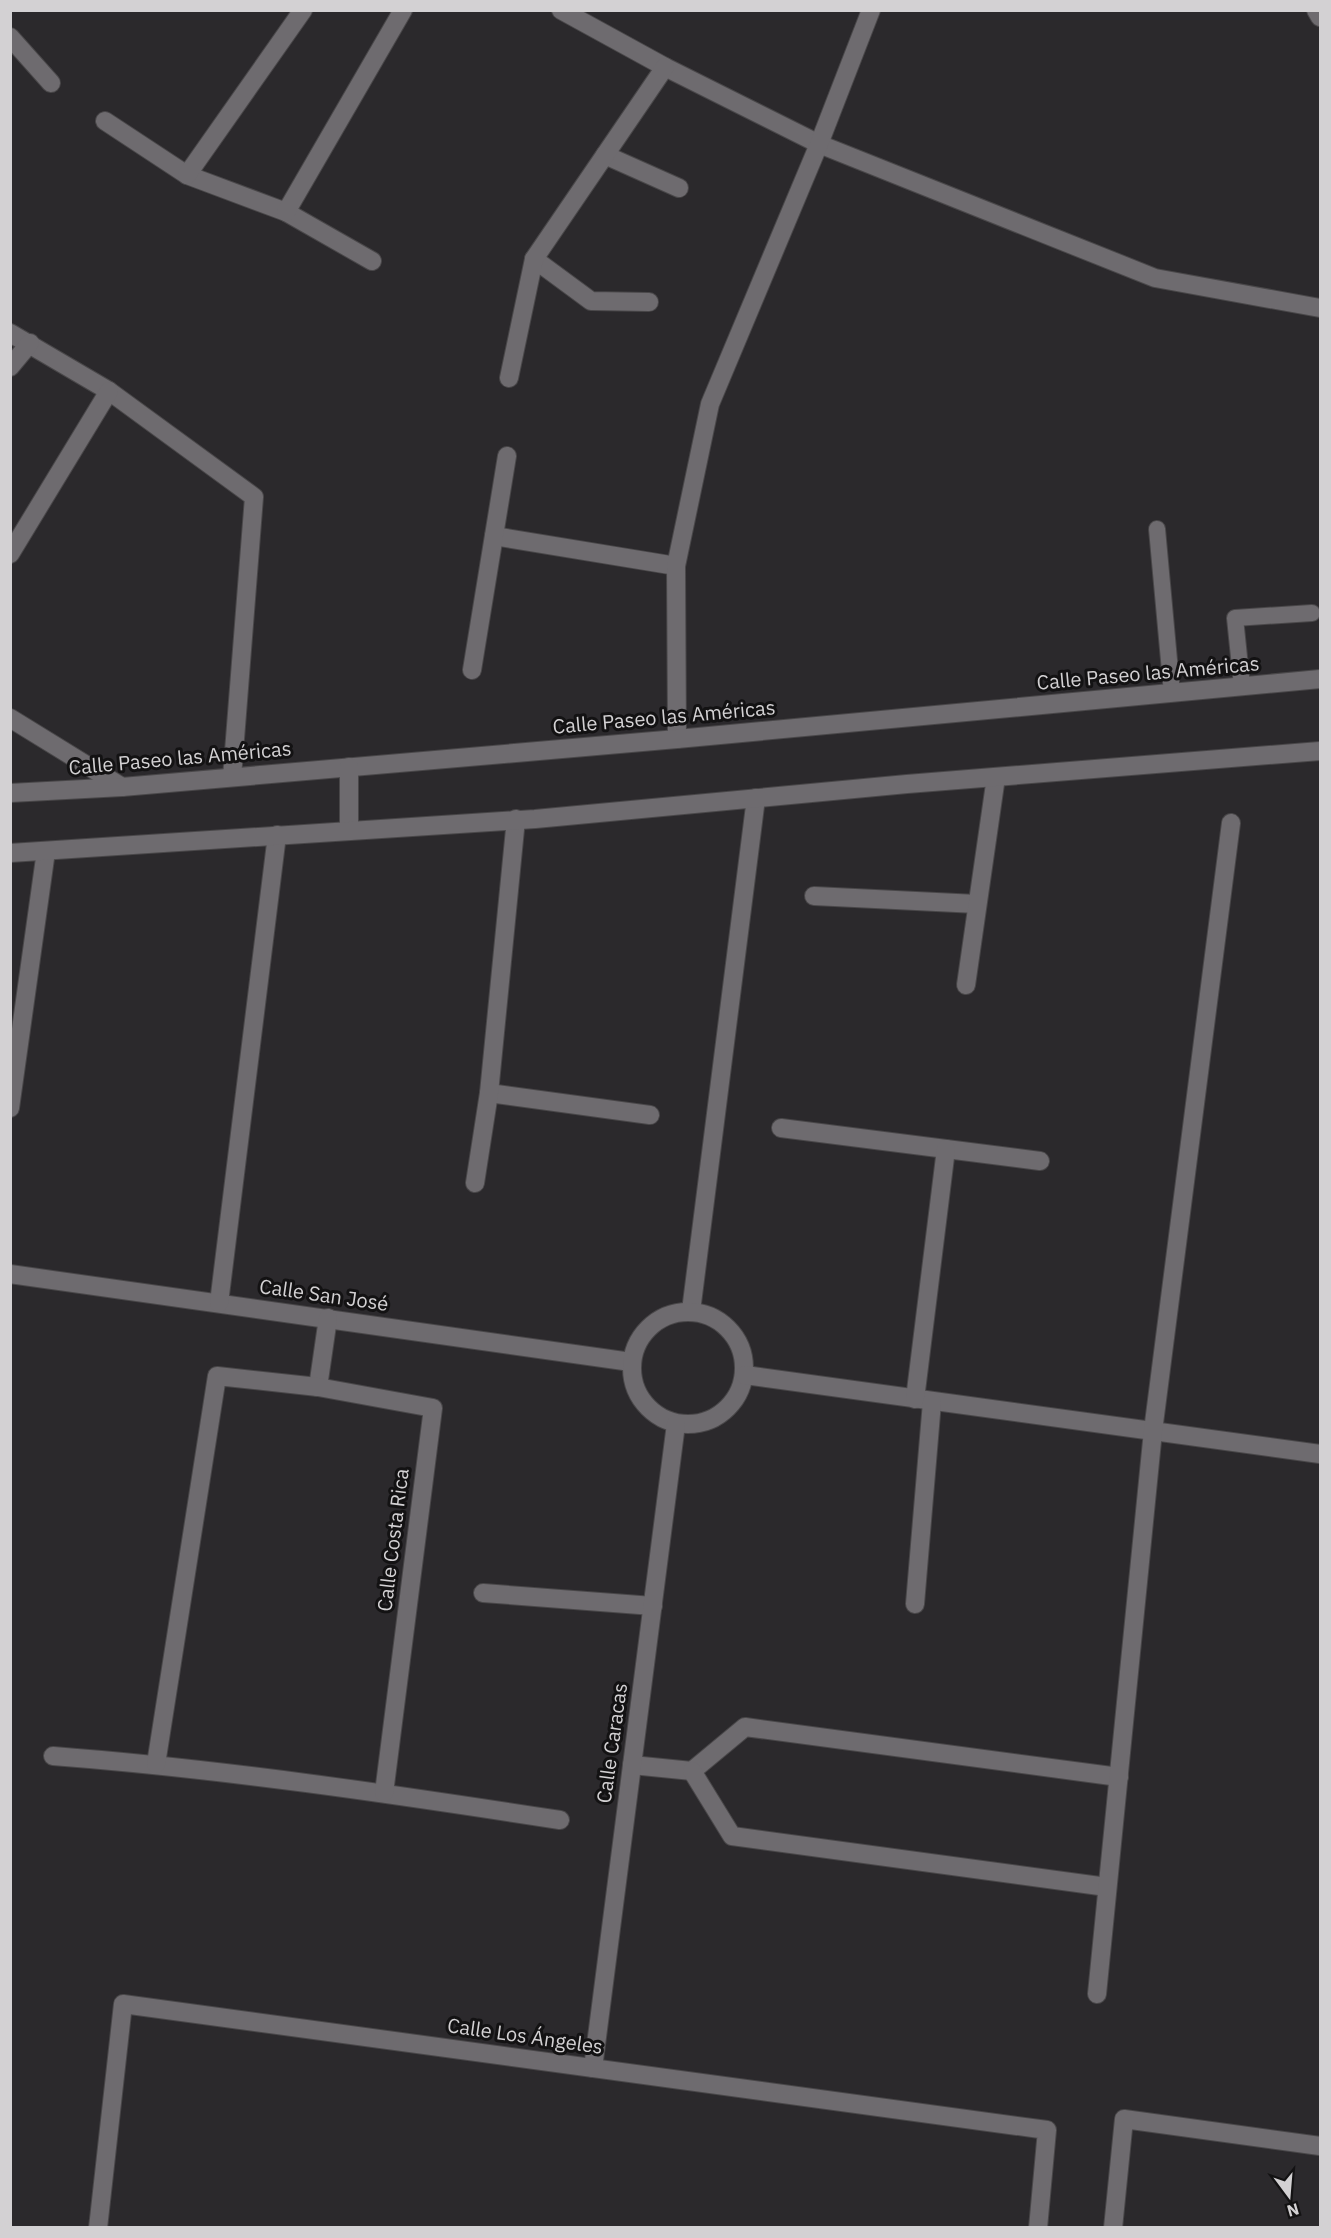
<svg xmlns="http://www.w3.org/2000/svg" width="1331" height="2238" viewBox="0 0 1331 2238" font-family="'IBM Plex Sans',sans-serif">
<rect width="100%" height="100%" fill="#2b292c"/>
<g fill="none" stroke-linecap="round" stroke-linejoin="round">
<g stroke="#494749" stroke-width="18">
<g id="lane">
<path d="M1157,529L1172,693"/>
<path d="M1242,686L1235,618L1312,613"/>
</g>
</g>
<g stroke="#494749" stroke-width="20">
<g id="street">
<path d="M561,10L665,67L819,144L1155,278L1320,308"/>
<path d="M1316,10L1320,17"/>
<path d="M10,37L51,83"/>
<path d="M105,121L187,175L286,212L372,261"/>
<path d="M605,155L679,188"/>
<path d="M187,175L303,10"/>
<path d="M286,212L403,10"/>
<path d="M534,259L591,301L649,302"/>
<path d="M10,333L109,391L254,497L232,777"/>
<path d="M10,367L30,343"/>
<path d="M509,378L534,259L665,67"/>
<path d="M494,536L676,566"/>
<path d="M10,554L109,391"/>
<path d="M472,670L507,456"/>
<path d="M10,718L122,787"/>
<path d="M677,739L676,566L710,404L819,144L871,10"/>
<path d="M814,896L977,904"/>
<path d="M966,985L996,777"/>
<path d="M489,1093L650,1115"/>
<path d="M10,1108L46,851"/>
<path d="M781,1128L1040,1161"/>
<path d="M475,1183L489,1093L516,819"/>
<path d="M10,1274L631,1362"/>
<path d="M219,1303L277,835"/>
<path d="M691,1311L756,798"/>
<circle cx="688" cy="1368" r="56"/>
<path d="M745,1375L1320,1454"/>
<path d="M318,1387L328,1318"/>
<path d="M915,1399L946,1149"/>
<path d="M483,1593L653,1606"/>
<path d="M915,1604L932,1402"/>
<path d="M53,1756C223,1769 391,1794 560,1820"/>
<path d="M156,1764L217,1376L318,1387L433,1408L384,1793"/>
<path d="M632,1765L692,1771L745,1727L1119,1777"/>
<path d="M692,1771L732,1836L1107,1887"/>
<path d="M1097,1994L1153,1431L1231,823"/>
<path d="M593,2068L676,1424"/>
<path d="M98,2228L123,2004L1047,2130L1038,2228"/>
<path d="M1113,2228L1124,2119L1320,2146"/>
</g>
</g>
<g stroke="#494749" stroke-width="20">
<g id="secondary">
<path d="M10,793L122,787L677,739L1320,679"/>
<path d="M349,831V767"/>
<path d="M10,853L535,819L907,784L1320,751"/>
</g>
</g>
<use href="#lane" stroke="#6e6b6f" stroke-width="16"/>
<use href="#street" stroke="#6e6b6f" stroke-width="18"/>
<use href="#secondary" stroke="#6e6b6f" stroke-width="18"/>
</g>
<g text-anchor="middle" stroke-width="6" stroke-linejoin="round" paint-order="stroke">
<g font-size="20" fill="#d3d1d3" stroke="#131213">
<text transform="translate(1148 673) rotate(-5)" y="7">Calle Paseo las Américas</text>
<text transform="translate(664 717) rotate(-5)" y="7">Calle Paseo las Américas</text>
<text transform="translate(180 758) rotate(-5)" y="7">Calle Paseo las Américas</text>
<text transform="translate(324 1295) rotate(8)" y="7">Calle San José</text>
<text transform="translate(393 1540) rotate(-83)" y="7">Calle Costa Rica</text>
<text transform="translate(612 1743) rotate(-82)" y="7">Calle Caracas</text>
<text transform="translate(525 2036) rotate(8)" y="7">Calle Los Ángeles</text>
</g>
</g>
<rect width="1331" height="2238" fill="none" stroke="#d3d1d3" stroke-width="24"/>
<g transform="translate(1289 2196) rotate(164)" stroke="#131213" stroke-width="4.5" paint-order="stroke">
<path d="M0-4.5L10 22L0 15L-10 22Z" fill="#d3d1d3"/>
<text y="-9" font-size="16" font-weight="bold" text-anchor="middle" fill="#d3d1d3">N</text>
</g>
</svg>
